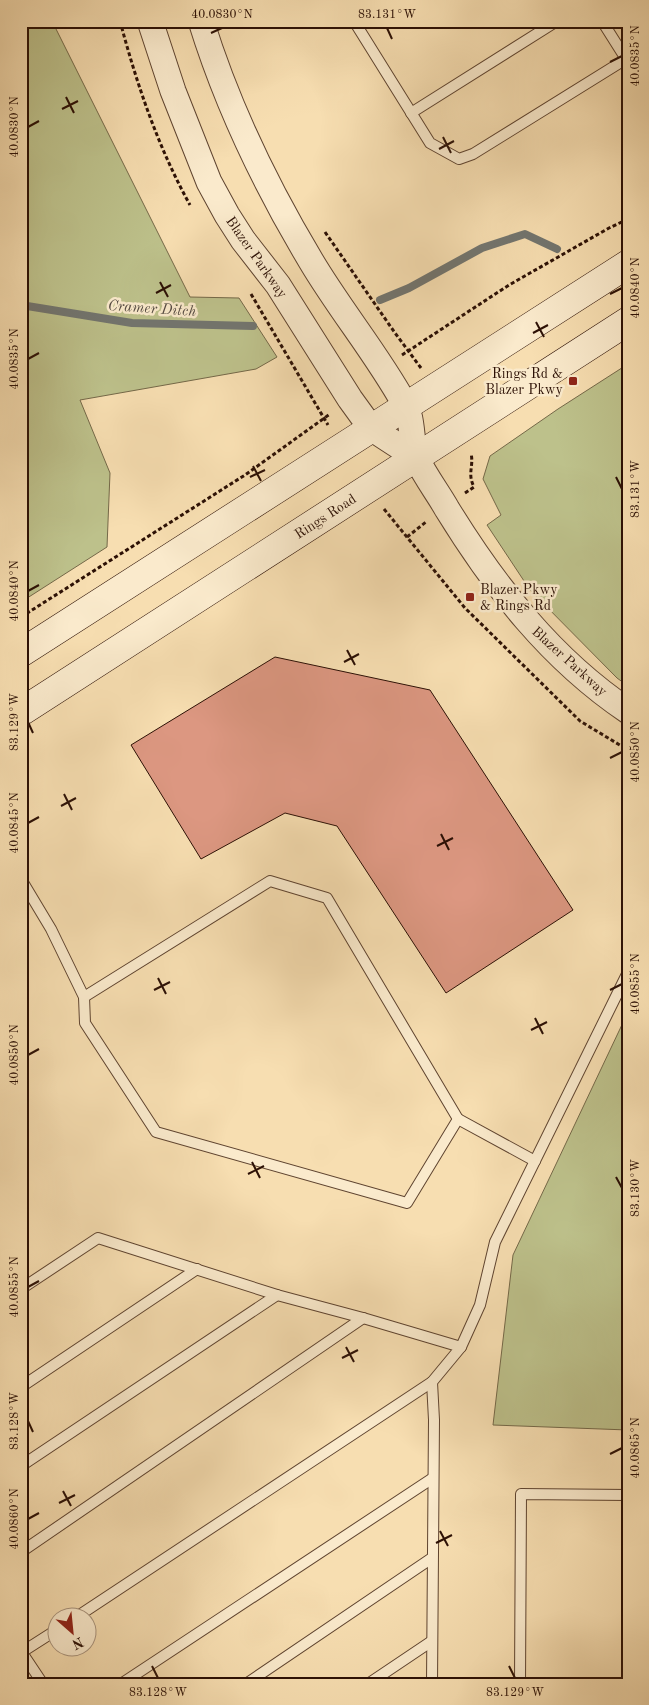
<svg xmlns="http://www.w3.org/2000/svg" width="649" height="1705" viewBox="0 0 649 1705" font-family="'Old Standard TT',serif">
<rect width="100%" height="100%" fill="#f7deb1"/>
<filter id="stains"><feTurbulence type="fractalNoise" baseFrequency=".004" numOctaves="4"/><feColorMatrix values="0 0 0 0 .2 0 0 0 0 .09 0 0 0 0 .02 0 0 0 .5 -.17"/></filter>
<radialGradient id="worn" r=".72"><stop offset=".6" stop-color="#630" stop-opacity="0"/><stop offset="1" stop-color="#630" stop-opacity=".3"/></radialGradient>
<g fill="#bdc18b" stroke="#746848">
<path d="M21,21H52L190,297L239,298L277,357L256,369L80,400L110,473L107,547L21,602Z"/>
<path d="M628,364V686L617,678L530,590L487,525L501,515L483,479L490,456L558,409Z"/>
<path d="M628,1012V1430L493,1425L513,1255Z"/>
</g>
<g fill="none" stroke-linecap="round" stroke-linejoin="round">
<g stroke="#72756f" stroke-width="8">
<path d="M380,300L409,288L482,248L525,234L557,249"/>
<path d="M21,305L132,323L253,326"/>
</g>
</g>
<path fill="#dc9781" stroke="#2c1005" d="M275,657L430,690L573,910L446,993L337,826L285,813L201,859L131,745Z"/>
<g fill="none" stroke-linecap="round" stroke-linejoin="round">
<g stroke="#5f4430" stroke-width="12">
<g id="service">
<path d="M354,21L430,143L459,159L473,154L626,59L602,21"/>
<path d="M411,113L557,21"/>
<path d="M21,879L51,929L84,997L85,1023L156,1132L407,1203L458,1119L535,1161"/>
<path d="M84,997L270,881L327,898L458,1119"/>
<path d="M21,1289L98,1238L277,1295L363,1318L461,1347"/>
<path d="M21,1387L197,1269"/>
<path d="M21,1466L277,1295"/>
<path d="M21,1552L363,1318"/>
<path d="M75,1618L432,1382"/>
<path d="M21,1651L43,1684"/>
<path d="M22,1652L58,1629"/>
<path d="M121,1684L433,1478"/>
<path d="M246,1684L432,1558"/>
<path d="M368,1684L432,1641"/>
<path d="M432,1684L434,1420L432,1382L461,1347L480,1305L495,1242L628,972"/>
<path d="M520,1684L521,1494L628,1495"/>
</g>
</g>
<g stroke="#5f4430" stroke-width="27">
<g id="tertiary">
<path d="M150,21L173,91L209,182L227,215L243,240L278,285L350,399L371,428L417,458"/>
<path d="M201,21C227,105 266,186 311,261C340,310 377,354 404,403C414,419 410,442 417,459C425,476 438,493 447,509C495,587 551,659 628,711"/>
</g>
</g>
<g stroke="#2c1005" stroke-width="29">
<g id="secondary">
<path d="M21,653L628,264"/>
<path d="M21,712L628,321"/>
</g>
</g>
<g stroke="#2c1005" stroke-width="3" stroke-dasharray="4 2.5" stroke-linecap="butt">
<path d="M120,21C137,85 158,147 190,205"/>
<path d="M325,232L395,333L421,368"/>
<path d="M251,294L328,425"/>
<path d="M402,355L509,285L609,228L628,219"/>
<path d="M465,493L474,487C467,473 474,467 471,453"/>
<path d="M384,509L465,608L580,721L628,750"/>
<path d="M407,537L426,522"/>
<path d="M21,617L245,475L330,414"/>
</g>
<use href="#service" stroke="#faeacc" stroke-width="10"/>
<use href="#tertiary" stroke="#faeacc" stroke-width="25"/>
<use href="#secondary" stroke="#faeacc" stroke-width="28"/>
</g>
<path fill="none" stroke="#2c1005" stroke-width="2" d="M387,28L392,39M211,33L222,28M610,62L622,56M66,97L74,113M62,109L78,101M28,127L39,121M443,137L451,153M439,149L454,141M160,282L168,297M156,293L171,285M610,294L622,288M536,322L544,337M533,333L548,325M28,359L39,353M253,466L261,481M250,477L265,470M616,477L622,489M28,591L39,585M347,650L355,665M344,662L359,654M28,722L33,733M610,758L622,752M64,794L72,810M61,806L76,798M28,823L39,817M441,834L449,850M437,846L453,838M158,978L166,994M154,990L170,982M610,990L622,984M535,1018L543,1034M531,1030L547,1022M28,1055L39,1049M252,1162L260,1178M248,1174L264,1166M616,1177L622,1188M28,1287L39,1281M346,1347L354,1362M342,1358L358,1350M28,1421L33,1432M610,1454L622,1448M63,1491L71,1506M59,1503L75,1495M28,1519L39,1513M440,1531L448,1546M436,1543L452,1535M152,1666L158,1678M509,1666L515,1678"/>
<g fill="#8f2418" stroke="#faeacc" stroke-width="2">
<rect x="568" y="376" width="10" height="10" rx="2.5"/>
<rect x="465" y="592" width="10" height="10" rx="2.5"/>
</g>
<g text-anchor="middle" stroke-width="5" stroke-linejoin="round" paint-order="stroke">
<g font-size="14" fill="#2c1005" stroke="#faeacc">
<text transform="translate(257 257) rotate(55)" y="5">Blazer Parkway</text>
<text transform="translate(325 516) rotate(-33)" y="5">Rings Road</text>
<text transform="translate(570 661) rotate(42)" y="5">Blazer Parkway</text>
</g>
<g font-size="14" fill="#2c1005" stroke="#faeacc" text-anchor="end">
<text x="563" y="378">Rings Rd &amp;<tspan x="563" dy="16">Blazer Pkwy</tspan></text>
<text x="480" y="594" text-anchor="start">Blazer Pkwy<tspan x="480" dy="16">&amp; Rings Rd</tspan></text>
</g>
<g font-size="15" font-style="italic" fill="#554b43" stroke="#faeacc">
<text transform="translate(152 308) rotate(4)" y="5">Cramer Ditch</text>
</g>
</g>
<rect width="649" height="1705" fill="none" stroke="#f7deb1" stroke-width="55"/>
<g transform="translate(72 1632) rotate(153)"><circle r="24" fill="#faeacc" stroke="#a8937c"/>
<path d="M0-4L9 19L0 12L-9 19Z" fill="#8f2418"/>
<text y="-8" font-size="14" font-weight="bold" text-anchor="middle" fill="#2c1005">N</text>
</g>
<rect x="28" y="28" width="594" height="1650" fill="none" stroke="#2c1005" stroke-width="2"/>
<g font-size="12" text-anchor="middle" fill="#2c1005">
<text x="222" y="18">40.0830°N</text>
<text x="387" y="18">83.131°W</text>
<text transform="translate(635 56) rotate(-90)" y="4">40.0835°N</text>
<text transform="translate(14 127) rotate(-90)" y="4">40.0830°N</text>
<text transform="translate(635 288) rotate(-90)" y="4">40.0840°N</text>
<text transform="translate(14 359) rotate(-90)" y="4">40.0835°N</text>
<text transform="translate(635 489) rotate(-90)" y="4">83.131°W</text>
<text transform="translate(14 591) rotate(-90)" y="4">40.0840°N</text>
<text transform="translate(14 722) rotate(-90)" y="4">83.129°W</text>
<text transform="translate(635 752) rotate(-90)" y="4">40.0850°N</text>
<text transform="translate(14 823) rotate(-90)" y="4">40.0845°N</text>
<text transform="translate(635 984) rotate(-90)" y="4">40.0855°N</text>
<text transform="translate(14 1055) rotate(-90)" y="4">40.0850°N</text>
<text transform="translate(635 1188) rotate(-90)" y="4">83.130°W</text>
<text transform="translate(14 1287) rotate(-90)" y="4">40.0855°N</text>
<text transform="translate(14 1421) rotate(-90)" y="4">83.128°W</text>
<text transform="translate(635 1448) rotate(-90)" y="4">40.0865°N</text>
<text transform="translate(14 1519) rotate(-90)" y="4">40.0860°N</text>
<text x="158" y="1696">83.128°W</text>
<text x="515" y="1696">83.129°W</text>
</g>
<rect width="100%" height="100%" filter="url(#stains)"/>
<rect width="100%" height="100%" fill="url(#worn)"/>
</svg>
